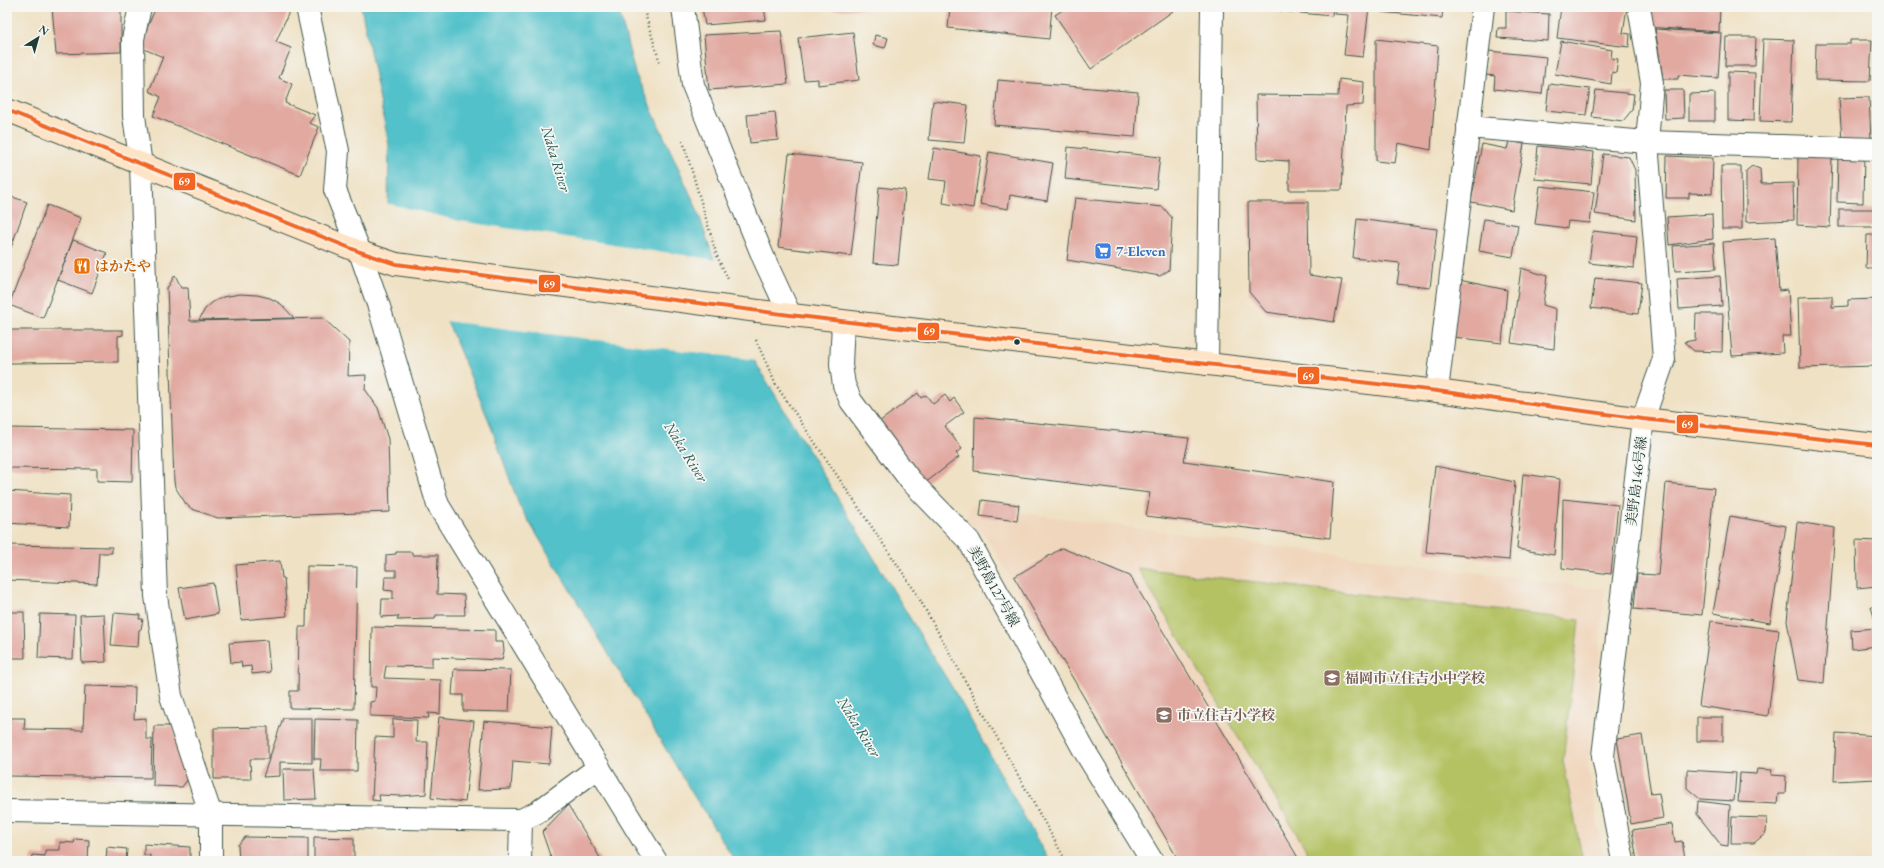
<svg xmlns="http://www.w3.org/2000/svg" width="1884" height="868" viewBox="0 0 1884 868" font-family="'EB Garamond','Noto Serif JP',serif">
<rect width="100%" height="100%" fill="#f6f6f2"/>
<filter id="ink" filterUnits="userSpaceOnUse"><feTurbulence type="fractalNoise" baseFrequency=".025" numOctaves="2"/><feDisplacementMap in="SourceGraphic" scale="8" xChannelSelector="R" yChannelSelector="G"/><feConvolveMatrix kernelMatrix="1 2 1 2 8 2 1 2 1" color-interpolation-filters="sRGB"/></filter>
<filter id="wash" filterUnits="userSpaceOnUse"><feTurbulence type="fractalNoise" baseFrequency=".012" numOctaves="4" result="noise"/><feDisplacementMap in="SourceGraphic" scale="16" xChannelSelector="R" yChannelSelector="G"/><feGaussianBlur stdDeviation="0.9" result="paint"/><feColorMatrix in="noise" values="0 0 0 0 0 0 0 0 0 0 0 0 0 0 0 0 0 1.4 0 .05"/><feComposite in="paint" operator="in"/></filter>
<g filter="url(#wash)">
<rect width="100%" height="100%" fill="#efe1c4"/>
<path fill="#f0d6bc" d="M970,506L1605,590L1588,766L1604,861H1175L986,536L966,521Z"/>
<path fill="#b4c264" stroke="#6a804c" d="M1137,568L1579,620L1563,761L1583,861H1313Z"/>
<path fill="#53c1ca" stroke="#397f7f" d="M361,7H618L635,73L697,209L712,254L754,360L959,699L1049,861H735L694,796L519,505L489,421L448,323L388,209L389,145Z"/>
<path fill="#efe1c4" d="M386,203L460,221L717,260L757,360L445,321L386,210Z"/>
<g id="blocks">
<g fill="#e1a9a0">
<path d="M52,7H121V52L56,54Z"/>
<path d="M156,7H291L276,42L291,48L279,78L292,84L285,103L315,115L309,123L319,127L300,175L153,116L161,97L149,91L163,57L139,47Z"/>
<path d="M702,7H764L766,20L705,25Z"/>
<path d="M831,7H893V8L831,10Z"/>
<path d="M950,7H1052L1049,39L948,28Z"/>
<path d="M1067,7H1170L1173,11L1091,69L1055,15Z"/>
<path d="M1281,7H1333L1332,16L1280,11Z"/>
<path d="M1336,7H1369L1363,57L1344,55L1349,15L1335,14Z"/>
<path d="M1382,7H1443L1442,18L1381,12Z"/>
<path d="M1561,7H1627L1623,33L1630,34L1629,47L1557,38Z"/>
<path d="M1648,7H1720L1719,32L1646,27Z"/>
<path d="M1506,11L1549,14L1548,41L1497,38L1498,28H1506Z"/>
<path d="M1655,29L1721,33L1718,78L1678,75V79H1663Z"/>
<path d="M781,31L788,84L709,90L704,35Z"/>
<path d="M853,32L859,80L818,85V79L804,80L798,38Z"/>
<path d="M875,35L888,38L885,48L873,45Z"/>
<path d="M1726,37H1756L1755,66H1725Z"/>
<path d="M1376,39L1438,46L1431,150L1398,143L1395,163L1376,161Z"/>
<path d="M1763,39L1794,40L1791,122L1760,121Z"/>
<path d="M1850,40H1872L1870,81L1815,80L1816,44H1850Z"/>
<path d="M1561,41L1612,50L1611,58L1618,59L1616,73L1612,72L1611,84L1555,74Z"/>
<path d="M1489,51L1546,57L1542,94L1494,89L1495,76L1486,75Z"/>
<path d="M1728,72L1755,73L1754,121L1728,120Z"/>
<path d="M1339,79L1364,82L1363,105L1346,106L1342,190H1289V161L1257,159L1256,95L1338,96Z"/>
<path d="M998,80L1138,92L1135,137L994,125Z"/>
<path d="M1549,84L1590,89L1586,115L1546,111Z"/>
<path d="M1596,90L1634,94L1632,110L1623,121L1592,117Z"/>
<path d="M1664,90H1683L1684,118L1665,119Z"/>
<path d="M1715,93V121H1689V94Z"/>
<path d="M1869,97L1871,140L1842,141L1839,98Z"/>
<path d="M933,101L968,105L964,143L929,140Z"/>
<path d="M775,112L778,140L750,143L747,115Z"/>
<path d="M1509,141L1524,144L1512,210L1471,202L1482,144L1507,149Z"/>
<path d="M1538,146L1594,152L1591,184L1535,179Z"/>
<path d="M1068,147L1160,157L1156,189L1065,179Z"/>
<path d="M934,148L981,156L973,208L943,203L946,181L929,179Z"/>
<path d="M989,152L1053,163L1047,201L1010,195L1008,209L980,204Z"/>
<path d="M789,154L862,162L851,256L778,247Z"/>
<path d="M1603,154L1629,157L1635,170L1636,220L1595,214Z"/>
<path d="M1832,155L1830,227L1797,225L1798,156Z"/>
<path d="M1838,155H1864L1863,203L1837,202Z"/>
<path d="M1667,156L1713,158L1712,194L1689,193V198H1666Z"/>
<path d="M1721,166H1741L1742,229H1722Z"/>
<path d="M1752,166L1760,169L1761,184L1793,183L1794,220L1746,222V171Z"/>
<path d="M1540,186L1594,192L1590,223L1568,221L1567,228L1535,224Z"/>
<path d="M879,187L905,190L898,265L873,263Z"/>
<path d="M7,195L27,202L7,259Z"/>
<path d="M1075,198L1163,207L1172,218L1169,270L1160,276L1067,260Z"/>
<path d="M1248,202H1308L1309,275L1342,280L1334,322L1266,312L1249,292Z"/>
<path d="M47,205L81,218L43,318L9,305Z"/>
<rect x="1839" y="209" width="38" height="18"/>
<path d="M1712,214L1713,239L1669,245L1667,217Z"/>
<path d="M1357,219L1437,229L1430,288L1397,284L1400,263L1353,258Z"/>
<path d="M1484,219L1518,225L1513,257L1479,251Z"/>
<path d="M1593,231L1637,236L1634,268L1589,263Z"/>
<path d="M1867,235H1877V268H1866Z"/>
<path d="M1775,238L1779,291L1788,290L1791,336H1782L1783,353L1732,356L1723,242Z"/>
<path d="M73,240L107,253L92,293L58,280Z"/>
<path d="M1714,243L1716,269L1675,271L1673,246Z"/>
<path d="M1521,268L1547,276L1543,305L1556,309L1554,349L1511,343Z"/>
<path d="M175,275L181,287H188L190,321L323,318L349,342L348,376L366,375L365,389L378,408L388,439L390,512L218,518L192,509L186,504L175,487L174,481L167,287H168Z"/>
<path d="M1720,276L1722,306L1679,309L1677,279Z"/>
<path d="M1595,278L1642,283L1638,314L1591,308Z"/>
<path d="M1459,280L1507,290L1502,343L1453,337Z"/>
<path d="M240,294L257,295L270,298L281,304L294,318L199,320L205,309L213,302L223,297Z"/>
<path d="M1832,296V307L1848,306V300L1877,299V366L1800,368L1798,297Z"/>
<path d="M1696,314H1723L1722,352L1694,351L1684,342L1695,340Z"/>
<path d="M7,330H123V335L118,336V362L8,363Z"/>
<path d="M918,393L921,398L926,395L933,404L945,395L950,402L954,398L964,412L945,426L962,449L956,453L959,457L925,483L879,422Z"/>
<path d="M975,417L1189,438L1184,461L1334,482L1330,538L1146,516L1150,493L974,471Z"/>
<path d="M7,428L133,430L132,482L97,481V469L7,468Z"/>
<path d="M1435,466L1515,482L1509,560L1426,552Z"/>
<path d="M1523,474L1560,479L1554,555L1517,549Z"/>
<path d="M1666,483L1714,488L1702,615L1634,609L1637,574L1658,575Z"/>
<path d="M7,491L70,495L69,527L7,523Z"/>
<path d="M1563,499L1618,505L1611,574L1562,568Z"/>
<path d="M982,500L1019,505L1017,521L980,516Z"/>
<path d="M1730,516L1786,526L1770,623L1713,613Z"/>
<path d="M1797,522L1835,528L1824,683L1798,680L1787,621Z"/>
<path d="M1856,540L1877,541V586L1857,588Z"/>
<path d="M7,545L112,547V553H99L97,584L7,580Z"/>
<path d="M1062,548L1130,576L1300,861H1179L1014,577Z"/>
<path d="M396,552H412V555H438L437,594L464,595L465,615H436L435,619L397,620L399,616L381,617L382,599H393V591L384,590L385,577H396V570H386V555L396,554Z"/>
<path d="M280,561L282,578H284L287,616L241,620L236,565Z"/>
<path d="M307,566L357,567L354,709L290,708V691H298L299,627H306Z"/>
<path d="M213,583L218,614L185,620L179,588Z"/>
<path d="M1877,606V627L1871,607Z"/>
<path d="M7,612H24L25,658H7Z"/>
<path d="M114,613L140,615L139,619H143L141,629L139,630L138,647L111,645Z"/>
<path d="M40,614L75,615L73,659L38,658Z"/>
<path d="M104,614L106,662L82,663L80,615Z"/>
<path d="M1711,621L1779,630L1768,716L1699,706Z"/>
<path d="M372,627L495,630V642H503L504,651L502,660L432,657V667L386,666L384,678L441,680L440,714L428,713L429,718L370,716V702L375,701L376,687H371Z"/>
<path d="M1877,628V646L1852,649L1851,630Z"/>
<path d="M267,640L270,672L252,674L251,666L242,667L241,662L231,663L229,643Z"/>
<path d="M454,669L511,670L509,712L463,711V695H452Z"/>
<path d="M85,686L135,687L134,719L146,718V739H152L151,778L7,776V718H25L24,729L83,730Z"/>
<path d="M439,717L474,721L465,802L431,798Z"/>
<rect x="1697" y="717" width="26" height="24"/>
<path d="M283,718H312V763L280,762V776L263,777Z"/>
<path d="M315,719L358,720L357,771H320L321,759H314Z"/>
<path d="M393,719L417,720L416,742H428L426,794L400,796L379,795L380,801L372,800L375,737L393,738Z"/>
<path d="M484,721L552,727L549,764L513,761L511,789L478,790Z"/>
<path d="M154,726H173L190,776L182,787L153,786Z"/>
<path d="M268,727V759H250L251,779H214V728Z"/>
<path d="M1836,733L1877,736V779L1834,781Z"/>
<path d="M1642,735L1651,794L1659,793L1663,818L1631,824L1617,739Z"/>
<path d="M283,769H314L316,799L284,800Z"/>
<path d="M1757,769L1772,770L1771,775L1786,776L1785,794H1778L1777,804L1738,802L1740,773L1756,774Z"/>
<path d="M1687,770L1736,773L1734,801L1700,799L1687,788Z"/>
<path d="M1698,801L1730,805L1728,846L1721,845L1697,814Z"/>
<path d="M568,805L602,861H552L542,832Z"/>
<path d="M1732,817L1767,818L1766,833L1754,843H1731Z"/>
<path d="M1672,824L1675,842L1682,841L1685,859L1637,861L1632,830Z"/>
<path d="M245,837L308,838V861H239L238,845Z"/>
<path d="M314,837L354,838V861H314Z"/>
<path d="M75,839L89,840L88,861H31L32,855L45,856V850H60V842L74,843Z"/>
<path d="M144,844L190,847V861H150V855H144Z"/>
<path d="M107,847L127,849L126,861H106Z"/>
</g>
</g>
</g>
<g filter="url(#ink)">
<use href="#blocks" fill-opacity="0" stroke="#3e564a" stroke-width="1"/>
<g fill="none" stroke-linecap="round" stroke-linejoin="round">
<g stroke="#3e564a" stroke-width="24">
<g id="minor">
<path d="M140,7L133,39L134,116L141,165L156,596L171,696L211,815V861"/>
<path d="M307,7L338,151L335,190L360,252L379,307L438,505L656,861"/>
<path d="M683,7L693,85L764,259L790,315"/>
<path d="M1468,127L1647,142L1877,149"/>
<path d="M843,322L841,365L844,385L851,401L910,480L969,541L1084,750L1152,861"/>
<path d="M1437,391L1483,7"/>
<path d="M7,811L521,820"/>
<path d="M520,861L521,820L538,812L599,767"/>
<path d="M1623,861L1603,756L1643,419L1664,359L1647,142L1652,83L1639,7"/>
</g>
</g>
<g stroke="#3e564a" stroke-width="24">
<path id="tertiary" d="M1207,364L1212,7"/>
</g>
<g stroke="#3e564a" stroke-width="24">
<g id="secondary">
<path d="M7,110L360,252L396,264"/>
<path d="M758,311L1437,391L1643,419L1877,445"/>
</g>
</g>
<g stroke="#3e564a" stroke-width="2.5" stroke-dasharray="1 3" stroke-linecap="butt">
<path d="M643,7L660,63"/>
<path d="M683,141L717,256L728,279"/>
<path d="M756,340L776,385L915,591L1066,861"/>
</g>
<use href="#minor" stroke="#fff" stroke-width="22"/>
<use href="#tertiary" stroke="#fff" stroke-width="22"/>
<use href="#secondary" stroke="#fee4c6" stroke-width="22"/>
<g stroke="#3e564a" stroke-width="24" stroke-linecap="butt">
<path id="secondary-bridge" d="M396,264L758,311"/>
</g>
<use href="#secondary-bridge" stroke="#fee4c6" stroke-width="22"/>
<g stroke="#f6f6f2" stroke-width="7">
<path id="bus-1" d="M7,110L360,252L396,264L790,315L1437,391L1643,419L1877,445"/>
</g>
<use href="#bus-1" stroke="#f26522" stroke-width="4"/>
</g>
</g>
<defs>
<g id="supermarket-square" transform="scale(0.9)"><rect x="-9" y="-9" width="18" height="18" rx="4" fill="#3f7fe0" stroke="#f6f6f2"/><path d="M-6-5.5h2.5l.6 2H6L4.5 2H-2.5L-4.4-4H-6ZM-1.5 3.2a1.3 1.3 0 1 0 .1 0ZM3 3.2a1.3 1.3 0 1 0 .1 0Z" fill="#fff"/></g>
<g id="restaurant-square" transform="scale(0.9)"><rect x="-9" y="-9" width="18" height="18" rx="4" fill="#e8710a" stroke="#f6f6f2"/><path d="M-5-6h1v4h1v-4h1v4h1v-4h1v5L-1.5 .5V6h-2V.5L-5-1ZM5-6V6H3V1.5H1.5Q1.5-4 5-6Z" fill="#fff"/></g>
<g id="school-square" transform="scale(0.9)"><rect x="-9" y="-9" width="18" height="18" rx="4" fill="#8d6e63" stroke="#f6f6f2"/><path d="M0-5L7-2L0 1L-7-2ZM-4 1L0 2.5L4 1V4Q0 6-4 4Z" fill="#fff"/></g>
</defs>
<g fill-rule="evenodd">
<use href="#supermarket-square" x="1103" y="251"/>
<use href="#restaurant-square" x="82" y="266"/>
<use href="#school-square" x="1332" y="678"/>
<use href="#school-square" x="1164" y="715"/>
</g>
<circle fill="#1f3d34" stroke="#f6f6f2" stroke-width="1.5" cx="1017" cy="342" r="3.5"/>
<g text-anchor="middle" stroke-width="3.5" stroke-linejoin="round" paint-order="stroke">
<g font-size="14" font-weight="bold" fill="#366cbe" stroke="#f6f6f2" text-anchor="start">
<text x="1116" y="256">7-Eleven</text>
</g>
<g font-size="14" font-weight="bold" fill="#c56008" stroke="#f6f6f2" text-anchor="start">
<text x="95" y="271">はかたや</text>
</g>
<g font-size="14" fill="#1f3d34" stroke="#f6f6f2">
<text transform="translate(1636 481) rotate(-83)" y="5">美野島146号線</text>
<text transform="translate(994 586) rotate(61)" y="5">美野島127号線</text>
</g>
<g font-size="14" font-weight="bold" fill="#785e54" stroke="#f6f6f2" text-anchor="start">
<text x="1345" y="683">福岡市立住吉小中学校</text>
<text x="1177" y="720">市立住吉小学校</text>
</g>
<g font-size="15" font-style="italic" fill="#2c5e5a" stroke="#f6f6f2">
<text transform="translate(556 159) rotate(73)" y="5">Naka River</text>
<text transform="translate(686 452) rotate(58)" y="5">Naka River</text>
<text transform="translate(859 727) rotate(58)" y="5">Naka River</text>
</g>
</g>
<g stroke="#f6f6f2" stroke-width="1.5">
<rect x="173" y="172" width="23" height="19" rx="4" fill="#f26522"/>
<rect x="538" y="274" width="23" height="19" rx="4" fill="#f26522"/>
<rect x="917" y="322" width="23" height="19" rx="4" fill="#f26522"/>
<rect x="1297" y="366" width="23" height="19" rx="4" fill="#f26522"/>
<rect x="1676" y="414" width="23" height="20" rx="4" fill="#f26522"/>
</g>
<g font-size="11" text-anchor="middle" font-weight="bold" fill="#fff">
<text x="184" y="185">69</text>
<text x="549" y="288">69</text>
<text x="929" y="335">69</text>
<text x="1308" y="380">69</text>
<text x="1687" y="428">69</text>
</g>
<rect width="1884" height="868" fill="none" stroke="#f6f6f2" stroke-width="24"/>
<g transform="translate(38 38) rotate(37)" stroke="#f6f6f2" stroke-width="3" paint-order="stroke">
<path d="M0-3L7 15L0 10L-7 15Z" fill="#1f3d34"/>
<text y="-6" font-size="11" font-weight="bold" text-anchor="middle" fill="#1f3d34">N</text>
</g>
</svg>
